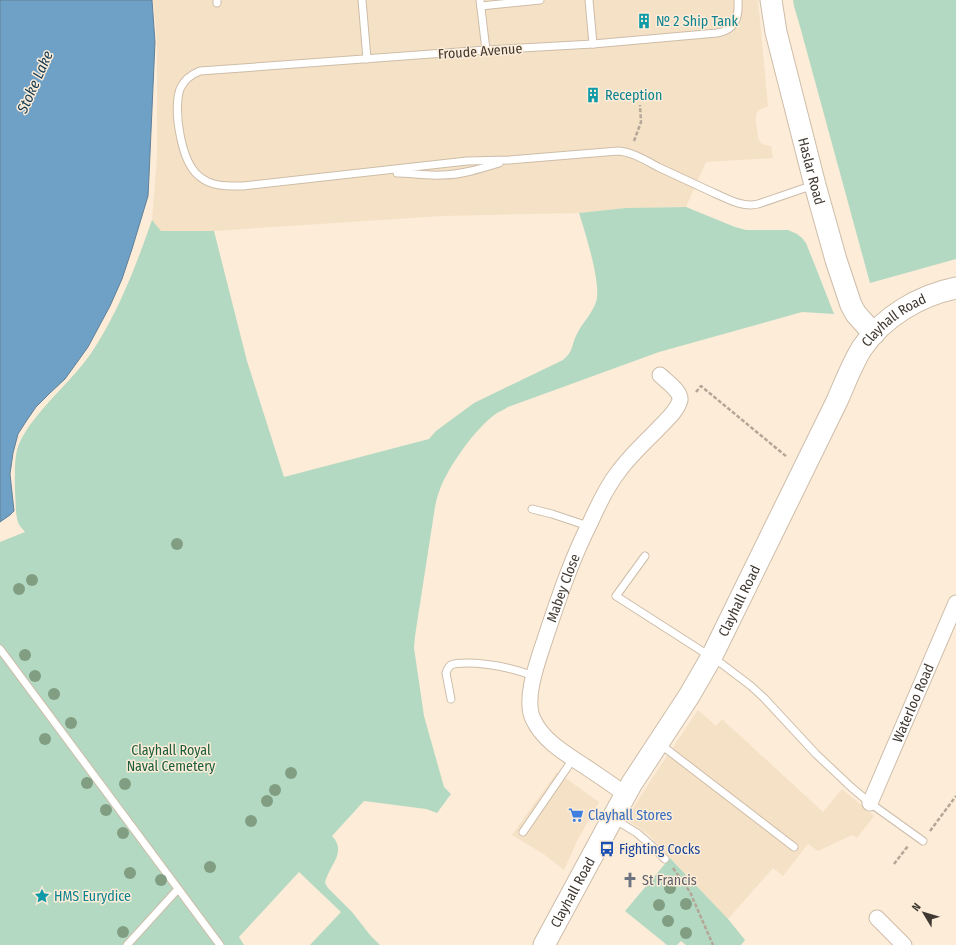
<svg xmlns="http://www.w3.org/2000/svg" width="956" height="945" viewBox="0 0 956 945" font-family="'Fira Sans Condensed',sans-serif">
<rect width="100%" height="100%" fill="#fcecd8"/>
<g fill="#f5e1c6">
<path d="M153,0H758L768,106L759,110L756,114V121L758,138L761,143L765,145L771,146L773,158L706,162L686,207L626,208L579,213L442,216L214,231H161L152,220L157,157V40Z"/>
<path d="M698,710L716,726L722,719L823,812L842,789L874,816L857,838L852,835L818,851L808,844L783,876L773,868L728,919L649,835L626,819L655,774Z"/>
<path d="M557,772L599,802L578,839L564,870L545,855L512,835Z"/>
</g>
<g fill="#b4d9c2">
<path d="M793,0H956V259L870,283L801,30L794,6Z"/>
<path d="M686,207L735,227L746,230H788L797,234L802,238L806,243L816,268L834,314L802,312L659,352L508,407C505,409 501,411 497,413C476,427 447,468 439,492C437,497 436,502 435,507L415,636L414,648L424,716L444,787L451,794L437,813L426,809L364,801L332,836C348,853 328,866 325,883L328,888L352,912L370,935L380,945H310L341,912L299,872L239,937L244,945H0V542L25,532C23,529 19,526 18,522C15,514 16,501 15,492C15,479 14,462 17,450C20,439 27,429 33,421C53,394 80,373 97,344C121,305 137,263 152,220L161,231H214L247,361L284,477L429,439L436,431L474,403L563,360C574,351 571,345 577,334C582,323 592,314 596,302C602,285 585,232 579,213L626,208Z"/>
<path d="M670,858L728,919L745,940L741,945H686L681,941L677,945H667L625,911Z"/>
</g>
<path fill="#6fa0c5" stroke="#618199" d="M0,0H152L155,42L149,176L148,196L132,249L122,279L110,306L88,347L65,379L50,393L36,407L27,420L18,434L13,453L10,474L14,511L10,515L0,522Z"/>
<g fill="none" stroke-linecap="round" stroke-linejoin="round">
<g stroke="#cdbda9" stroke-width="9">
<g id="lane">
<path d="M217,0V3"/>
<path d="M362,0L367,59"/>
<path d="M480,0L486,50"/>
<path d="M589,0L593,44"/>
<path d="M738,0C739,17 736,30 717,33L593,44L486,50L200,71C192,74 184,80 180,89C173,110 181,162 199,176C211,187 228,186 243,186L467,161L509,160L618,151C632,152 645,160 658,167C677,176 695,184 714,193C728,199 743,208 758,204L799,190L814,185"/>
<path d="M481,6L540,0"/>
<path d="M397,173C411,173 426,176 441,175C460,175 480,169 499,163"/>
<path d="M532,509L552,514L588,526"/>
<path d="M645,556L616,596L722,664L751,686L764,698L816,754L851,787L870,803L923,841"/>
<path d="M0,649L220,945"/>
<path d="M451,699L446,673C447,670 448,667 451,665C455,663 461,663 466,663C490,663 512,668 534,676"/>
<path d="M660,744L794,847"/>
<path d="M614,819L637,833L652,846L665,859"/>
<path d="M523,832L573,759"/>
<path d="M127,945L178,889"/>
</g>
</g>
<g stroke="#cdbda9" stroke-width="17">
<g id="street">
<path id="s1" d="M626,795C613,785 599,776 586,767C566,754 543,741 533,719C523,698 539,658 546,636C559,597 572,558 591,521C599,503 607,486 619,471C630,456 643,444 656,431C664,422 677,412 680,400C681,391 666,381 660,375"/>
<path id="s2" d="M870,803L956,603"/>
<path d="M877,918L904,945"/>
</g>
</g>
<g stroke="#cdbda9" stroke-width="23">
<g id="secondary">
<path id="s3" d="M771,0L776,32L815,185L836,260L851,305L856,314L874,334"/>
<path id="s4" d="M544,945L617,810L632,783L689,696L711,658L837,401C845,383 852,364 862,348C883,317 920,295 956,288"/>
</g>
</g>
<g stroke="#b4a798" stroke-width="2.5" stroke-dasharray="4 2" stroke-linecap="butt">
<path d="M634,141L641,122L640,105"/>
<path d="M696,392L701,386L787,457"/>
<path d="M930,831L956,796"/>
<path d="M894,864L908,846"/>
<path d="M673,868L690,892L713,945"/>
</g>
<use href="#lane" stroke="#fff" stroke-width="7"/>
<use href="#street" stroke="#fff" stroke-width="15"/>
<use href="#secondary" stroke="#fff" stroke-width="21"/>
</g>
<g fill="#819e83">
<circle cx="177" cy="544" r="6"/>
<circle cx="32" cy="580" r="6"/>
<circle cx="19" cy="589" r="6"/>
<circle cx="25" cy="655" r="6"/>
<circle cx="35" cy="676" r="6"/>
<circle cx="54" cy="694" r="6"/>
<circle cx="71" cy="723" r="6"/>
<circle cx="45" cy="739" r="6"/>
<circle cx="291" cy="773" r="6"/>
<circle cx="87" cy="783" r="6"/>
<circle cx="125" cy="784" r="6"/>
<circle cx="275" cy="790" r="6"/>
<circle cx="267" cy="801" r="6"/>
<circle cx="106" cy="810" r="6"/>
<circle cx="251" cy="821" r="6"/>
<circle cx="123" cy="833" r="6"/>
<circle cx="210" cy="867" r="6"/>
<circle cx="130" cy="873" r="6"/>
<circle cx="161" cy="880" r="6"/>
<circle cx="670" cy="888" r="6"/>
<circle cx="686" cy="904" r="6"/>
<circle cx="659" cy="905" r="6"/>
<circle cx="668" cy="921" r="6"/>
<circle cx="123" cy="932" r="6"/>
<circle cx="686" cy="933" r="6"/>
</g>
<defs>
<g id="building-bare" transform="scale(1.2)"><path d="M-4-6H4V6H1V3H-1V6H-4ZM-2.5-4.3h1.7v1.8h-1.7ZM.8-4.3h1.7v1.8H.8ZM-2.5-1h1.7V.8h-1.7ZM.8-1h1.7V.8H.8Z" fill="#0f9aa8" stroke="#fcecd8" stroke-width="2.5" paint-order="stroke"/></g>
<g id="supermarket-bare" transform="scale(1.2)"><path d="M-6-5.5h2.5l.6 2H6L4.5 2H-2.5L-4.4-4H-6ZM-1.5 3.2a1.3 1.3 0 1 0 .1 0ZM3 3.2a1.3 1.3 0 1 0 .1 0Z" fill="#3f7fe0" stroke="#fcecd8" stroke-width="2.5" paint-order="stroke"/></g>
<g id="bus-bare" transform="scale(1.2)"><path d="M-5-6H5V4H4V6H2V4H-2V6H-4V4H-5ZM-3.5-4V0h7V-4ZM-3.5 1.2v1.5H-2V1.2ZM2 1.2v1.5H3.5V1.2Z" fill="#1a4fb4" stroke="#fcecd8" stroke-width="2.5" paint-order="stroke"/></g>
<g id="church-bare" transform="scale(1.2)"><path d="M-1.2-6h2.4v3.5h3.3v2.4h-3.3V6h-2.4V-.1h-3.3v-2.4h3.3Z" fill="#6b7280" stroke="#fcecd8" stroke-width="2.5" paint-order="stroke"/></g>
<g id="sight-bare" transform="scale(1.2)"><path d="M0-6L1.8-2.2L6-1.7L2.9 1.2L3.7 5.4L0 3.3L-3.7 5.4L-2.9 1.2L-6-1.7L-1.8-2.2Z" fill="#0f9aa8" stroke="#fcecd8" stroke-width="2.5" paint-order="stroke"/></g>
</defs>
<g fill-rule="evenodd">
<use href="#building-bare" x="644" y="21"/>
<use href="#building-bare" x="593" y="95"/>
<use href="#supermarket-bare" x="576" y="815"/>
<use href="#bus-bare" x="607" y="849"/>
<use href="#church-bare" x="630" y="880"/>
<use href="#sight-bare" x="42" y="896"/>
</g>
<g text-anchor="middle" stroke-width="3" stroke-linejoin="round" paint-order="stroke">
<g font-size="14" fill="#0d838f" stroke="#fcecd8" text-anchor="start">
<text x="656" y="26">№ 2 Ship Tank</text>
<text x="605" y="100">Reception</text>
<text x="54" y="901">HMS Eurydice</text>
</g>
<g font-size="14" fill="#403931" stroke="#fcecd8">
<text transform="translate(480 51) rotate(-4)" y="5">Froude Avenue</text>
<text dy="5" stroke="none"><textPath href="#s3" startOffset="176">Haslar Road</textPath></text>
<text dy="5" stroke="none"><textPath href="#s4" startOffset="720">Clayhall Road</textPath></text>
<text dy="5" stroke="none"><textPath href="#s1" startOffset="258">Mabey Close</textPath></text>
<text dy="5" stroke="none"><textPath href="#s4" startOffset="396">Clayhall Road</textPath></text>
<text dy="5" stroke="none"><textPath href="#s2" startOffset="109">Waterloo Road</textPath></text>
<text dy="5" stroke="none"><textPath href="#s4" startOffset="60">Clayhall Road</textPath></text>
</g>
<g font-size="14" fill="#1d5e3d" stroke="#fcecd8">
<text x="171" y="755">Clayhall Royal<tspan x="171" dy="16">Naval Cemetery</tspan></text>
</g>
<g font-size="14" fill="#366cbe" stroke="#fcecd8" text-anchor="start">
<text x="588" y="820">Clayhall Stores</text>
</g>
<g font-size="14" fill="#164399" stroke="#fcecd8" text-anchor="start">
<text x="619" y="854">Fighting Cocks</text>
</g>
<g font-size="14" fill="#5b616d" stroke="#fcecd8" text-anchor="start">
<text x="642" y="885">St Francis</text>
</g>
<g font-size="15" font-style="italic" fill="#113953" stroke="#fcecd8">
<text transform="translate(35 82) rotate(-66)" y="5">Stoke Lake</text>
</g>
</g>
<g transform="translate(924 913) rotate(308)" stroke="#fcecd8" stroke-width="3" paint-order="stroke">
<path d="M0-3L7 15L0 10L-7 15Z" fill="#403931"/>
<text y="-6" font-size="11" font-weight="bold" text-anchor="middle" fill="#403931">N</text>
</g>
</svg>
